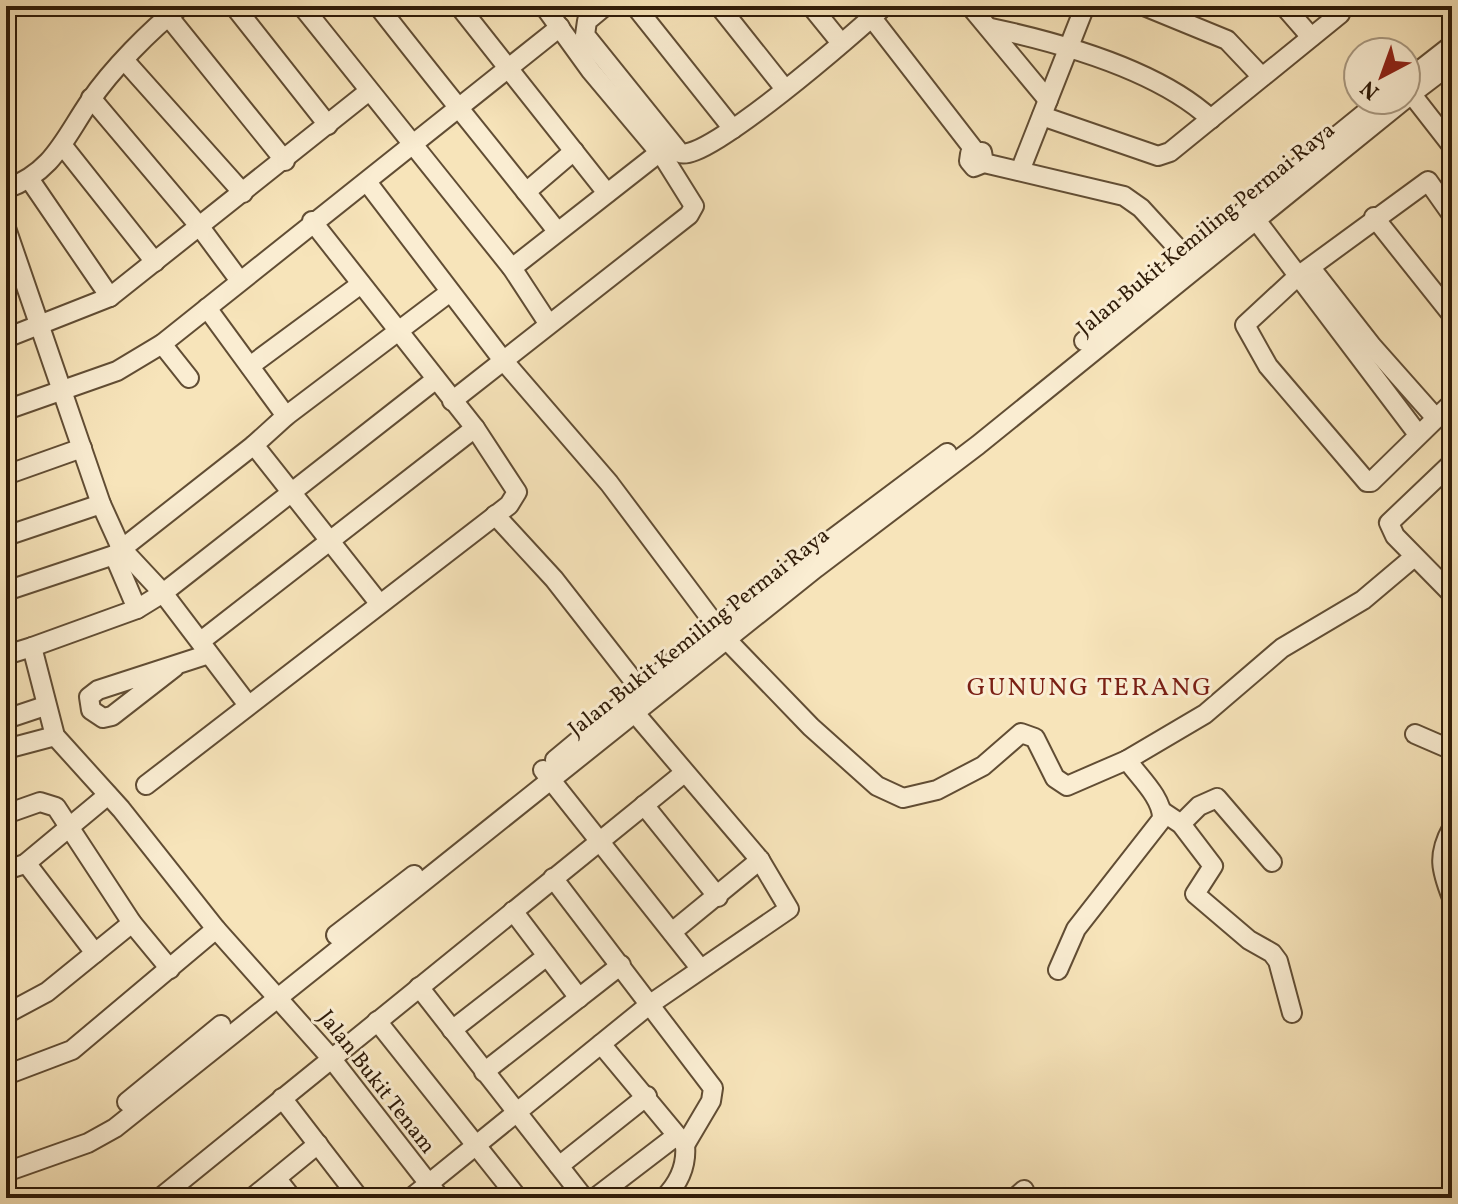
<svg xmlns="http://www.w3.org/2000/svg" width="1458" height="1204" viewBox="0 0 1458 1204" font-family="Vollkorn,serif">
<rect width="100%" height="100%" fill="#f7e4ba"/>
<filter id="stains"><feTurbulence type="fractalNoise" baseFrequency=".0025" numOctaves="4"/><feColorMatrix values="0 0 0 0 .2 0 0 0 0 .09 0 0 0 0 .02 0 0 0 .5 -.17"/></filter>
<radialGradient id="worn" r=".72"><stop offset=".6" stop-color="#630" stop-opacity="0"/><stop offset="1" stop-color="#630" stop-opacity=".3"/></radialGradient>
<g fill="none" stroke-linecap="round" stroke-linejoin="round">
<g stroke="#614d34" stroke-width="22">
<g id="minor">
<path d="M234,6L328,125"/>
<path d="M302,6L512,268L548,323"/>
<path d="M378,6C437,82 498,156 557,231"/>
<path d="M459,6L607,193"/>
<path d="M605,6L587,21L585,35L680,153C705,164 859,30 884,6"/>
<path d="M635,6L733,129"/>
<path d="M719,6L785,89"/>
<path d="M811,6L841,43"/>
<path d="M970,6L1048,100"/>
<path d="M1144,6L1227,40L1262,77"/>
<path d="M1284,6L1311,37"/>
<path d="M168,16L285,161"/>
<path d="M872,18L975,151"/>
<path d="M991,28C1061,43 1158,70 1211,119"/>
<path d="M125,61L243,193"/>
<path d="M1406,81L1452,45"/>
<path d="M1406,87L1452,146"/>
<path d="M91,98L200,227L240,281"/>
<path d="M1406,98L1452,63"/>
<path d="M1042,116L1158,156L1170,152L1340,14"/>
<path d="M63,146L155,262"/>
<path d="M984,163L982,152L970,154L969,161L974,167L984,163L1124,196L1141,208L1195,267"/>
<path d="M1020,171L1085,6"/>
<path d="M30,180L110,297"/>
<path d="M367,182L502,359L609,483L726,639L811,727L877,786L903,798L937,790L983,766L1021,733L1035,738L1055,778L1067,786L1127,760"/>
<path d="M6,189C53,172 64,139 90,101C111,70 151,29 181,6"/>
<path d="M526,192L574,151"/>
<path d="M1452,215L1428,181L1298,276L1245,325L1268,366L1367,482H1371L1452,403"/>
<path d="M1374,217L1452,315"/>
<path d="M1256,220L1417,433"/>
<path d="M6,228L101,504L121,548L163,593L248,705"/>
<path d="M512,268L660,152"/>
<path d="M1311,268L1372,346L1435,417"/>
<path d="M207,308L286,416"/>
<path d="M6,338L110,297L369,91"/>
<path d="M1084,341L1381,100"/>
<path d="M162,344L189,378"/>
<path d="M250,366L361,284"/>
<path d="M435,380L163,593L137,609L32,647L55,736L121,809L216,929L331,1058L440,1198"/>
<path d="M452,401L689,215L694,206L664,158L591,71L544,6"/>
<path d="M6,410L117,371L162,344L560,27"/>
<path d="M1452,463L1389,523L1395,536L1452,594"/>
<path d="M6,475L82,448"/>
<path d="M495,515L554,579L640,689"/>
<path d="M6,536L101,504"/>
<path d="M114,555L137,609"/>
<path d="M6,591L114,555L254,445"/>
<path d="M379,603L254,445L286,416L450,292"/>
<path d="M201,641L475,428"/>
<path d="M6,655L32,647"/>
<path d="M175,667L112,716L103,718L91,710L89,697L98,690L209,654"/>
<path d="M6,719L45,706"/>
<path d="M1415,734L1452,750"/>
<path d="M6,749L55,736"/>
<path d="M555,760L716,626L947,453"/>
<path d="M543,770L700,968"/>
<path d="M146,785L509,505L517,492L475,428L312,221"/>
<path d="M644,805L718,897"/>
<path d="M1163,812L1181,824L1213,866L1195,894L1249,940L1272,953L1278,961L1292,1013"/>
<path d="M6,814L40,802L56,807L132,923L170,969"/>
<path d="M1181,824L1199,806L1217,798L1272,862"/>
<path d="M1452,828C1437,855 1441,870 1452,898"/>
<path d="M25,864L108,795"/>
<path d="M6,870L25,864L30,868L95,953"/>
<path d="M553,878L713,1088L711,1101L685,1145L601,1044"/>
<path d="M513,911L579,998"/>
<path d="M672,932L760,860"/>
<path d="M336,935L414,875"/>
<path d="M1058,970L1076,929L1162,819C1163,798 1138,776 1127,760L1205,714L1282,648L1363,600L1414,557"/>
<path d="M419,987L584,1198"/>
<path d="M6,1014L47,992L132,923"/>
<path d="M377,1021L518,1198"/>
<path d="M452,1030L547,956"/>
<path d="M484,1072L621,965"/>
<path d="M6,1075L72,1050L216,929"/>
<path d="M282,1098L359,1198"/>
<path d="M127,1102L221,1025"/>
<path d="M559,1166L647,1096"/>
<path d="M6,1172L88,1143L115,1128L816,568L978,445L1404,100"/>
<path d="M277,1179L292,1198"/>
<path d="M160,1198L684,773"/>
<path d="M252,1198L318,1144"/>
<path d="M411,1198L649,1005L789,909L760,860L634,712"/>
<path d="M595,1198L676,1136"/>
<path d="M664,1198C679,1183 687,1166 685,1145"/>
<path d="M1015,1198L1024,1190"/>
</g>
</g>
<use href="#minor" stroke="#faedd2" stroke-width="18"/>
</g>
<g text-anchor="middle" stroke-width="6" stroke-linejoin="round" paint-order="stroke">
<g font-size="22" fill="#2f1b08" stroke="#faedd2">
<text transform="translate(1205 228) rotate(-39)" y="8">Jalan Bukit Kemiling Permai Raya</text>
<text transform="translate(698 631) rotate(-38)" y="8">Jalan Bukit Kemiling Permai Raya</text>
<text transform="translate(378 1081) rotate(52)" y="8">Jalan Bukit Tenam</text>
</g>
<g font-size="26" letter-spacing="2" fill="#7a1f14" stroke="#faedd2">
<text x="1090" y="695">GUNUNG TERANG</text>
</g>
</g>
<rect width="1458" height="1204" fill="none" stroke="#f7e4ba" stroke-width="32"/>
<rect x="8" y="8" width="1442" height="1188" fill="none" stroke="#2f1b08" stroke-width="4"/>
<rect x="16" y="16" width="1426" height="1172" fill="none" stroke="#2f1b08" stroke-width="2"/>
<g transform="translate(1382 76) rotate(221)"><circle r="38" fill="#faedd2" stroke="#a99981" stroke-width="2"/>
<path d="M0-6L14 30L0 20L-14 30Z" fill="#8f2418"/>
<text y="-12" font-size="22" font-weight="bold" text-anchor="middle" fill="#2f1b08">N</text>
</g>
<rect width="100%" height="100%" filter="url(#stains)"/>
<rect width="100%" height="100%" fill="url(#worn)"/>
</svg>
